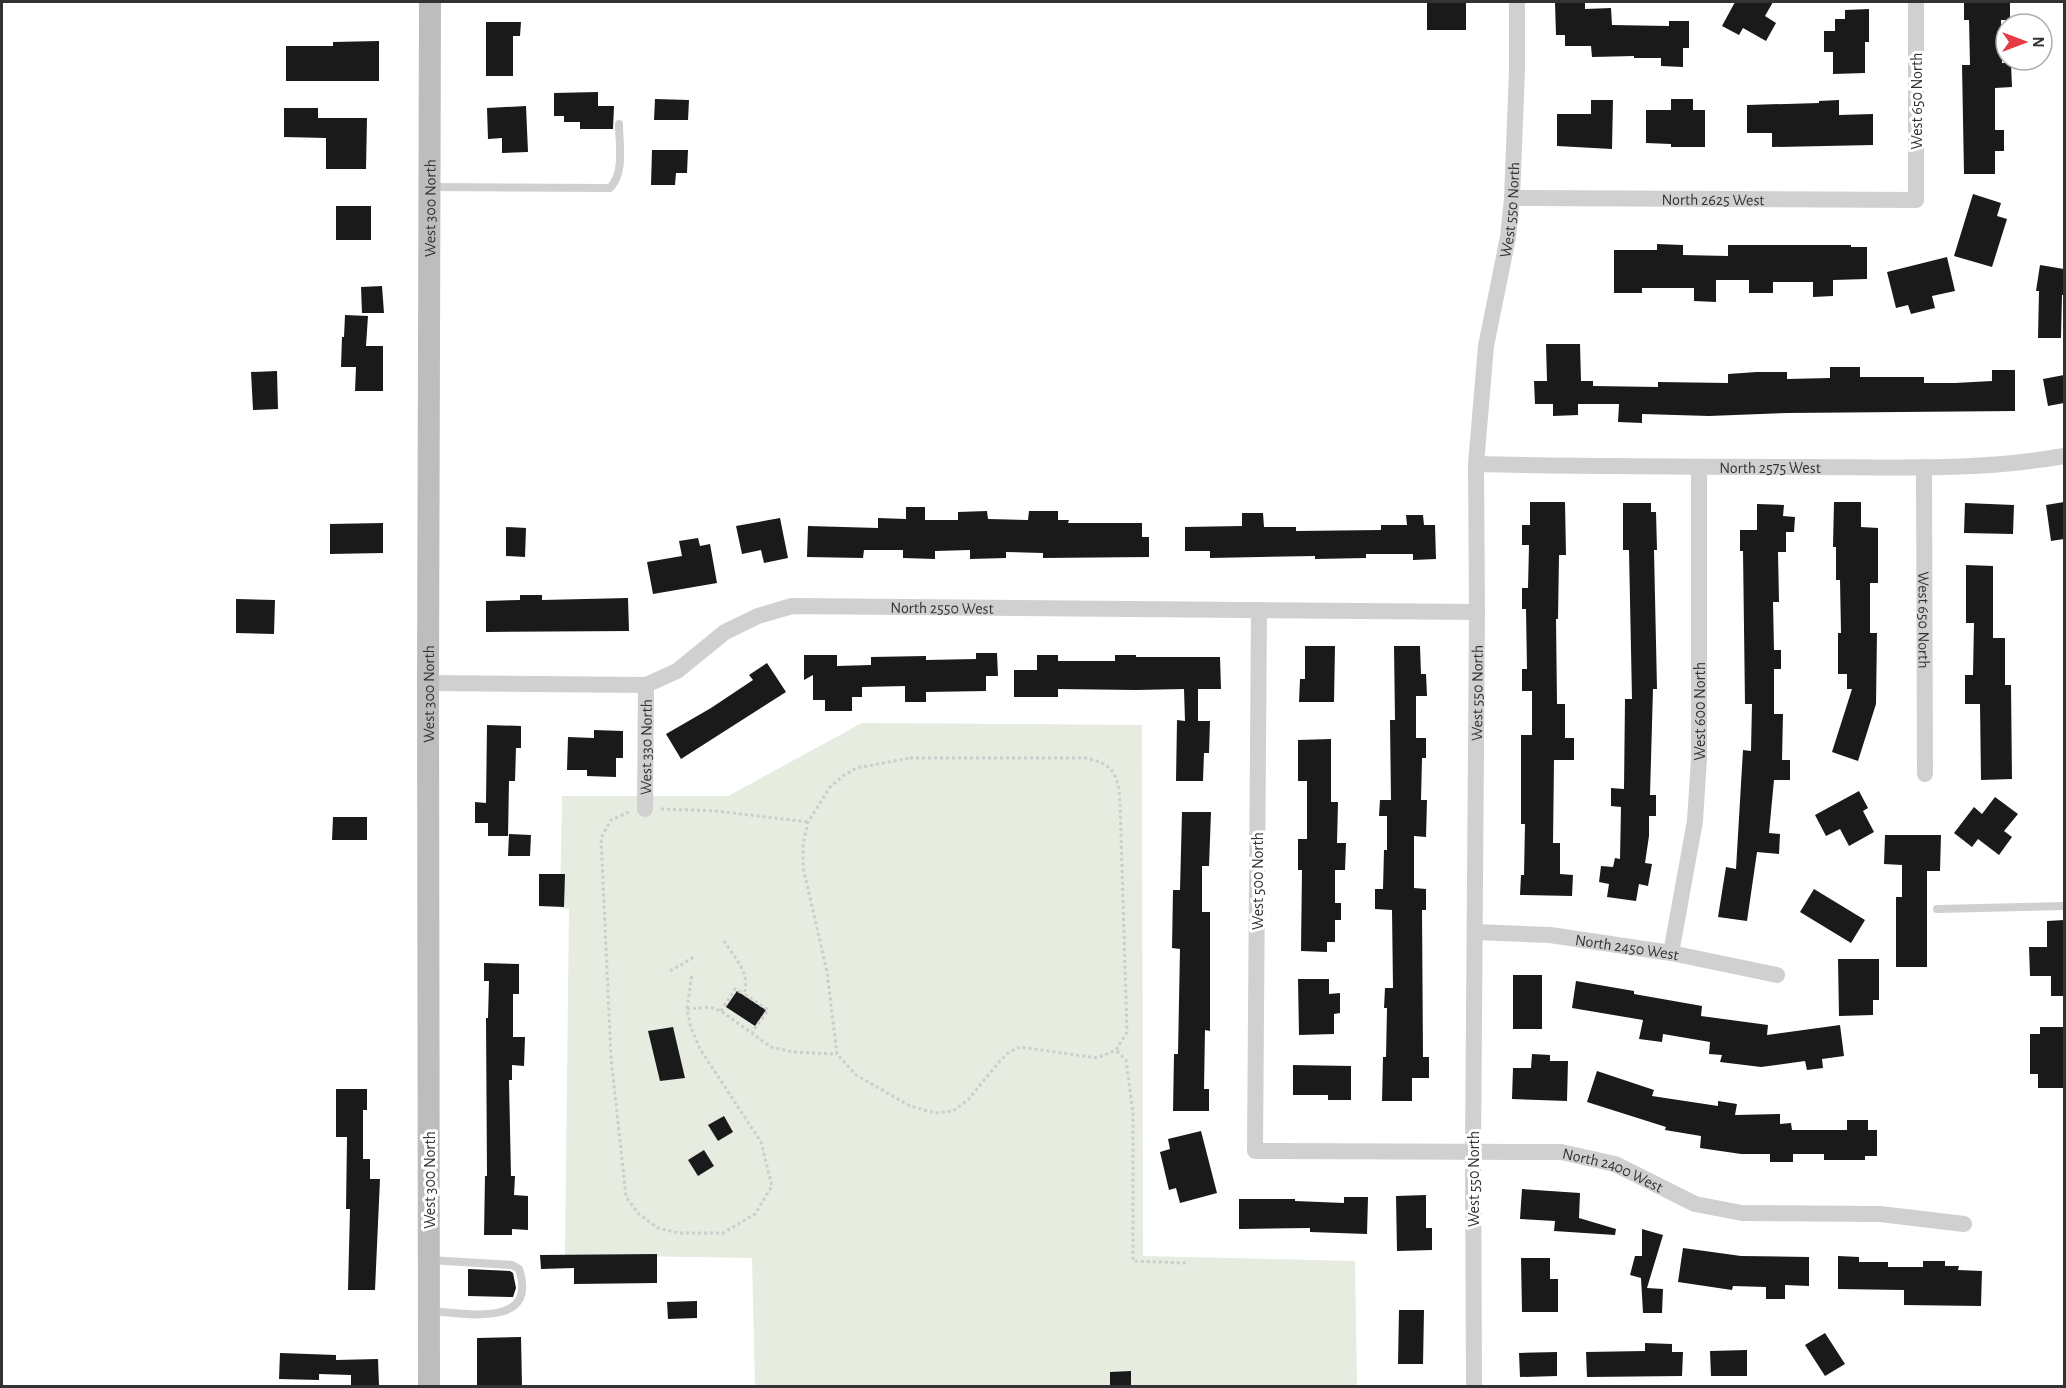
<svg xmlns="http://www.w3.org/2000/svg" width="2066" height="1388" viewBox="0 0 2066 1388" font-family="'Alegreya Sans',sans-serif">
<rect width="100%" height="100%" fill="#fff"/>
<path fill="#e6ecdf" d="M862,723L1142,725L1143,1256L1355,1261L1357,1386H755L752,1258L565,1255L569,909L560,908L562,796H728Z"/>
<g fill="#1a1a1a">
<rect x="1427" y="2" width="39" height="28"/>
<path d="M1585,2V9L1611,8L1612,25L1669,26V21H1689V48H1683V67L1661,66V58H1634V56L1592,57L1591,46H1565V35H1556L1555,3Z"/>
<path d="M1735,2H1773L1765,16L1776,23L1766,41L1743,28L1739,35L1722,26Z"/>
<path d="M1964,2H2010V20H2001L2002,63H2011L2012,87L1995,88V130H2004V151H1995V174H1964L1962,65H1970L1969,20H1964Z"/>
<path d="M1869,9V42H1865V73L1833,74V52H1824V31H1835V19H1845V10Z"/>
<path d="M486,22H521L520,36H513V76H486Z"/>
<path d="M379,41V81H286V46H333V42Z"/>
<path d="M598,92V106H614L613,129H580V122H564V116H554V93Z"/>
<path d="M655,99L689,100L688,120H654Z"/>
<path d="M1671,99H1693V110H1705V147H1671V144L1646,143V110H1671Z"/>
<path d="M1591,100H1613L1612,149L1557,146V114H1591Z"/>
<path d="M1839,100V115L1873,114V145L1772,147V133H1747V105L1819,103V101Z"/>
<path d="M526,106L528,152L502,153V138L488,139L487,108Z"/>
<path d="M284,108H318V118H367L366,169H326V138L284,137Z"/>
<path d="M652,150H688L687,173H676L675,185H651Z"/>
<path d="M1973,194L2001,203L1997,216L2007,219L1992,267L1954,256Z"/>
<rect x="336" y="206" width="35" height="34"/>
<path d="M1657,244L1683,245V255L1728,256V245H1851V247H1867V279L1833,280V296L1813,297V282H1773V293H1749V280H1716V302L1694,301V288H1642V293H1614V250H1657Z"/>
<path d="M1947,257L1955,291L1932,296L1935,308L1911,314L1908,305L1896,308L1887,272Z"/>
<path d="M2040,265L2064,269V295H2062L2061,338H2038L2039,291H2036Z"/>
<path d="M382,286L384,313H362L361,287Z"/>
<path d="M345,315L368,316L366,346H383V391H355L356,367H341L342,337H344Z"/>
<path d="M1546,344H1580L1581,381H1593V386L1658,387V382L1728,383V374L1757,372H1787V379L1830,378V367H1860V377H1924V383H1955L1992,381V370H2015V411L1787,413L1709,416L1642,414V423L1618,422L1619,404H1578V415L1553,416V404H1535L1534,381H1547Z"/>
<path d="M277,371L278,409L253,410L251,372Z"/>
<path d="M2064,375V403L2048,406L2043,379Z"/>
<path d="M1530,502H1565L1566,555H1559L1558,619H1556L1557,704H1565V738H1574V760H1554L1553,843H1560V874L1573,875L1572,896L1520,895L1521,875H1524L1525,824H1521V735H1532V691H1522V669H1527L1526,609H1522V588H1528L1529,545H1522V525H1530Z"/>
<path d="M1834,502H1861V527L1878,528V583H1870V633H1877L1876,704L1858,761L1832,752L1852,689H1847V674H1838V633H1841L1840,580H1836V547H1833Z"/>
<path d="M2064,502V539L2051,541L2046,505Z"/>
<path d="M1623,503H1651V512H1656L1657,550H1654L1657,689H1653L1650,795H1656V816H1649V836L1645,863L1652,864L1648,886L1639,884L1636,901L1607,897L1609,884L1599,882L1601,866L1613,867L1615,858L1620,859L1621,807L1611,806V788L1624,789L1625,699H1632L1629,550H1623Z"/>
<path d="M1965,503L2014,505L2013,534L1964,533Z"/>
<path d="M1757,504L1784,505L1783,516L1795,517L1794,532H1786V552H1778L1779,602H1773L1774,650H1781V669H1774V714H1783L1782,760H1790V780H1774L1769,833L1780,834L1779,854L1757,852L1747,921L1718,917L1726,867L1736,869L1743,750L1751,751L1752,704H1745L1743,551H1740V530H1757Z"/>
<path d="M906,507H925V520H958V512L987,511L988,519L1028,520L1029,511H1058V520H1069L1068,523H1142V537H1149V557L1043,558V553L1006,552V558L970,559V550L935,551V559L903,558V550H864L863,558L807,557L808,526L878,528V518L906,519Z"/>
<path d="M1242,513H1263L1264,527H1296V531L1381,530V525H1407L1406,515H1423L1424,525H1435L1436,559L1413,560V554H1366V558L1315,559V556L1210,558V551H1185V527L1242,526Z"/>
<path d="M780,518L788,558L764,563L761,550L742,554L736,526Z"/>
<path d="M383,523V553L330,554V524Z"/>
<path d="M506,527L526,528L525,557L506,556Z"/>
<path d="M698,538L700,546L710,544L717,583L653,594L647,562L682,556L679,541Z"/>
<path d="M1966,565L1993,566V638H2005V685H2011L2012,779L1981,780L1980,704H1965V675H1973L1974,623H1966Z"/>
<path d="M520,595H542V600L628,598L629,631L486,632V601L520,600Z"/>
<path d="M236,599L275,600L274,634L236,633Z"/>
<path d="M1305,646H1335L1334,702H1299L1300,679H1305Z"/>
<path d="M1394,646H1420L1421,674H1426L1427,696H1416V738H1426V758H1422L1421,800H1427L1426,837L1414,836V888L1426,889V910H1422L1423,1057H1429V1078H1412V1101H1382L1383,1057H1386L1387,1008H1384L1385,988H1393L1392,910L1375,909V889H1383L1384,850H1387V816H1379L1380,800H1391L1390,720H1395Z"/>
<path d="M976,653H997L998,676H986V691L926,692V702H905V686L862,687V697H852V711H825V700H813V675L804,680V655H837V666L871,665V657L926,656V660L976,659Z"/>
<path d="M1037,655H1058V661H1115V655H1136V657H1220L1221,689H1198V721H1210L1209,753H1204L1203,781H1176L1177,720L1185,721L1184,689L1136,690L1058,689V697H1014V670H1037Z"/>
<path d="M767,663L786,692L681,759L666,734L711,708L753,680L749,675Z"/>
<path d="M487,725L521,726V748H516L515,781H509L508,836H488V823H475V802L486,803Z"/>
<path d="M594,730L623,731V758H616V777L587,776V770H567L568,737L594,738Z"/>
<path d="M1331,739V802H1338L1337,843H1346L1345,870H1335V903H1341V920H1335V942H1327V952L1301,951L1302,870H1298V839H1307V781H1298V740Z"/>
<path d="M1859,791L1868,808L1863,811L1874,832L1849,846L1840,829L1826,836L1815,815Z"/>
<path d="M1995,797L2018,814L2004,831L2012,837L1999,855L1978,839L1972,847L1954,833L1974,807L1982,814Z"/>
<path d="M1182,812H1211L1209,866H1202V912H1210V1031L1205,1030L1204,1089H1209V1111H1173L1174,1054H1178L1180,949L1172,948L1173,890H1180Z"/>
<path d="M333,817H367V840H332Z"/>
<path d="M509,834L531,835L530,856H508Z"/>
<path d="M1885,835H1941L1940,871H1927V967H1896V897H1902V865L1884,864Z"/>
<path d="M539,874H565L564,907L539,906Z"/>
<path d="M1814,889L1865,920L1851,943L1800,912Z"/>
<path d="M2064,920V996H2051V976H2030L2029,947H2047V921Z"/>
<path d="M1838,959H1879V1000H1873V1015L1839,1016Z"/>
<path d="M484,963L519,964V994H513V1037H525L524,1066L512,1065V1080H509L511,1176H515L514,1195L528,1196V1230L512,1229V1235H484L485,1176H487L486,1018H488L489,981H484Z"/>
<rect x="1513" y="975" width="29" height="54"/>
<path d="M1298,979H1329V994L1340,993V1013L1334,1014V1034L1299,1035Z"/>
<path d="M1576,981L1634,991V994L1702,1006L1701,1016L1768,1025L1767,1035L1840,1025L1844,1056L1822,1059L1823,1068L1807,1070L1805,1061L1761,1067L1720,1062L1722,1055L1709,1054L1710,1042L1663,1034L1662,1042L1639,1039L1643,1020L1572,1008Z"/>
<path d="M737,991L766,1010L755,1026L726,1007Z"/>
<path d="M673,1027L685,1078L660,1081L648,1031Z"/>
<path d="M2040,1027H2064V1088H2038V1074H2030V1034H2040Z"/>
<path d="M1532,1054L1550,1055V1061H1568L1567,1101L1512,1099L1513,1068H1531Z"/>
<path d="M1293,1065L1351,1066V1100H1328V1095H1293Z"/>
<path d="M1597,1071L1654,1090L1652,1096L1718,1106V1101L1737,1104L1735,1115L1780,1114V1124L1791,1123L1792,1130H1847V1120H1868V1130H1877V1156H1865V1160H1824V1154H1793V1162H1770V1154H1741L1700,1148L1701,1136L1665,1130L1666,1127L1587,1102Z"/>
<path d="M336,1089H367V1110H363V1159H370V1179H380L375,1290H348L350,1209H346L347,1137H336Z"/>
<path d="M724,1116L733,1132L718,1141L708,1125Z"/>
<path d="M1201,1131L1217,1193L1180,1203L1176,1188L1169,1190L1160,1152L1170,1149L1168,1139Z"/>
<path d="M704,1150L714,1166L698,1176L688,1160Z"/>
<path d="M1522,1189L1580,1193L1579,1218L1616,1229L1615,1235L1554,1231L1555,1221L1520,1219Z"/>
<path d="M1426,1195V1228H1432V1250L1397,1251L1396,1196Z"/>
<path d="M1344,1197H1368L1367,1234L1310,1232V1228L1239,1229V1199H1295V1201L1344,1203Z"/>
<path d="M1642,1229L1663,1235L1647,1288L1663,1289L1662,1313H1643L1641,1278L1630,1275L1635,1256H1642Z"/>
<path d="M1683,1248L1741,1256L1809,1257V1286L1785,1285V1299H1766V1287L1733,1286L1732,1290L1678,1282Z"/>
<path d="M657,1254V1283L574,1284V1268L541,1269L540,1255Z"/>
<path d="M1838,1256L1859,1257V1262H1888V1267H1923V1261H1945V1266H1959L1958,1270L1982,1271L1981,1306L1904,1305V1290L1838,1289Z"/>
<path d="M1521,1258H1550V1279H1558V1312H1522Z"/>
<path d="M468,1269L510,1271L513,1273L516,1288L513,1297L468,1296Z"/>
<path d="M697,1301V1318L668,1319L667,1302Z"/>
<path d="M1399,1310H1424L1423,1364H1398Z"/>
<path d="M1825,1333L1845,1364L1825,1376L1805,1345Z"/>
<path d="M521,1337L522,1386H477V1338Z"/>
<path d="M1645,1343L1672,1344V1352H1683L1682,1376L1587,1377L1586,1352L1645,1351Z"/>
<path d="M1747,1350V1376H1711L1710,1351Z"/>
<path d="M1557,1352V1376L1520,1377L1519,1353Z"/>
<path d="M280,1353L336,1355V1360L378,1359L379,1386H351V1375L319,1374V1380L279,1379Z"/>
<path d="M1131,1371V1386H1110V1372Z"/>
</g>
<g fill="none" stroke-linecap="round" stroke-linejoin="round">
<g stroke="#cdcdcd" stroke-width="3" stroke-dasharray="3 3" stroke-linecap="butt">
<path d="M910,758H1086C1114,764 1118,775 1120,801L1127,1032L1116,1050L1097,1058L1020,1047L1009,1052L998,1063L968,1100L953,1111L935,1113L910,1106L856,1075L837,1054L827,972L803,867V844L808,822L830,787L843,776L856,768Z"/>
<path d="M661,809L717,811L808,822"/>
<path d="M629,812L611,820L601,838L611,1057L626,1197L639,1214L658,1228L678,1233H723L755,1214L772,1186L761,1142L700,1049L691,1028L687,1009L692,973"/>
<path d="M724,941C734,957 751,973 744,994L768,1010L752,1032"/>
<path d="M670,971L694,957"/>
<path d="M687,1009L710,1007L721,1011L771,1047L793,1052L837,1054"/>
<path d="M721,1011L735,989L744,994"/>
<path d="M1117,1051L1126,1060L1133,1113V1261L1186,1263"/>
</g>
<g stroke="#d0d0d0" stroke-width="8">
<path d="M430,187L610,188C625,172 619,145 619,124"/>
<path d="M1937,909L2064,906"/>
<path d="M429,1260L512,1265L519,1269C539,1329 464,1313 429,1311"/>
</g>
<g stroke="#d0d0d0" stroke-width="16">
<path id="s1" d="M1512,198L1916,200V2"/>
<path id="s2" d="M1476,464C1587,467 1698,467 1809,467C1895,467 1980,471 2064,456"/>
<path id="s3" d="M1924,467L1925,774"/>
<path id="s4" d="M1259,610L1255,1151L1561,1152L1615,1164L1695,1204L1742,1213L1880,1214L1964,1224"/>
<path id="s5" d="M428,683L646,685L677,671L725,632L758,616L792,606L1477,612"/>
<path id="s6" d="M645,809L646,685"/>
<path id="s7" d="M1475,932L1550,935L1671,953L1777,975"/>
<path id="s8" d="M1671,953L1695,821L1699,759V467"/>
<path id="s9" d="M1474,1386L1473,1152L1477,612L1476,464L1486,346L1508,237L1512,198L1517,70V2"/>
</g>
<path stroke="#bdbdbd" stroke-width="22" id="s10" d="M429,1386L428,683L430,2"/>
</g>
<g text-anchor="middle" stroke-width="6" stroke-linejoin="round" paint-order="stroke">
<g font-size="16" fill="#333" stroke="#fff">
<text transform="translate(1916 101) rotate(-90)" y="6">West 650 North</text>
<text dy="6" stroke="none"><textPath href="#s1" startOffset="201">North 2625 West</textPath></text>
<text dy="6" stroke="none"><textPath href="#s10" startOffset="1178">West 300 North</textPath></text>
<text dy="6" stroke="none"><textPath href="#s9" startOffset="1179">West 550 North</textPath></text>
<text dy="6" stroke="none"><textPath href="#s2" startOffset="294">North 2575 West</textPath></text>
<text dy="6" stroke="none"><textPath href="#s5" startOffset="536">North 2550 West</textPath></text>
<text dy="6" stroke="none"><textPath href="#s3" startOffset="153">West 650 North</textPath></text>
<text dy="6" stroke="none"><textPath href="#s9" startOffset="693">West 550 North</textPath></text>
<text dy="6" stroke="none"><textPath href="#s10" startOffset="692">West 300 North</textPath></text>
<text dy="6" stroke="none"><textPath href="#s8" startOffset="244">West 600 North</textPath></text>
<text dy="6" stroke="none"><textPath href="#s6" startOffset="62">West 330 North</textPath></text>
<text transform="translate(1257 881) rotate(-90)" y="6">West 500 North</text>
<text dy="6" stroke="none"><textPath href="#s7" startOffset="153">North 2450 West</textPath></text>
<text dy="6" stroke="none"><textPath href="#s4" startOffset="902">North 2400 West</textPath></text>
<text transform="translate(1473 1179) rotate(-90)" y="6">West 550 North</text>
<text transform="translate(429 1180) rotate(-90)" y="6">West 300 North</text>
</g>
</g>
<rect width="2066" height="1388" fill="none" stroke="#333333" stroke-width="6"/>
<g transform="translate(2024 42) rotate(90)"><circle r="28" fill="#ffffff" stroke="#adadad" stroke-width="1.5"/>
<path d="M0-4.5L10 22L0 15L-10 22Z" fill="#e63946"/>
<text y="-9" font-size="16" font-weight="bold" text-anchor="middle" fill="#333333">N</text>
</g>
</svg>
